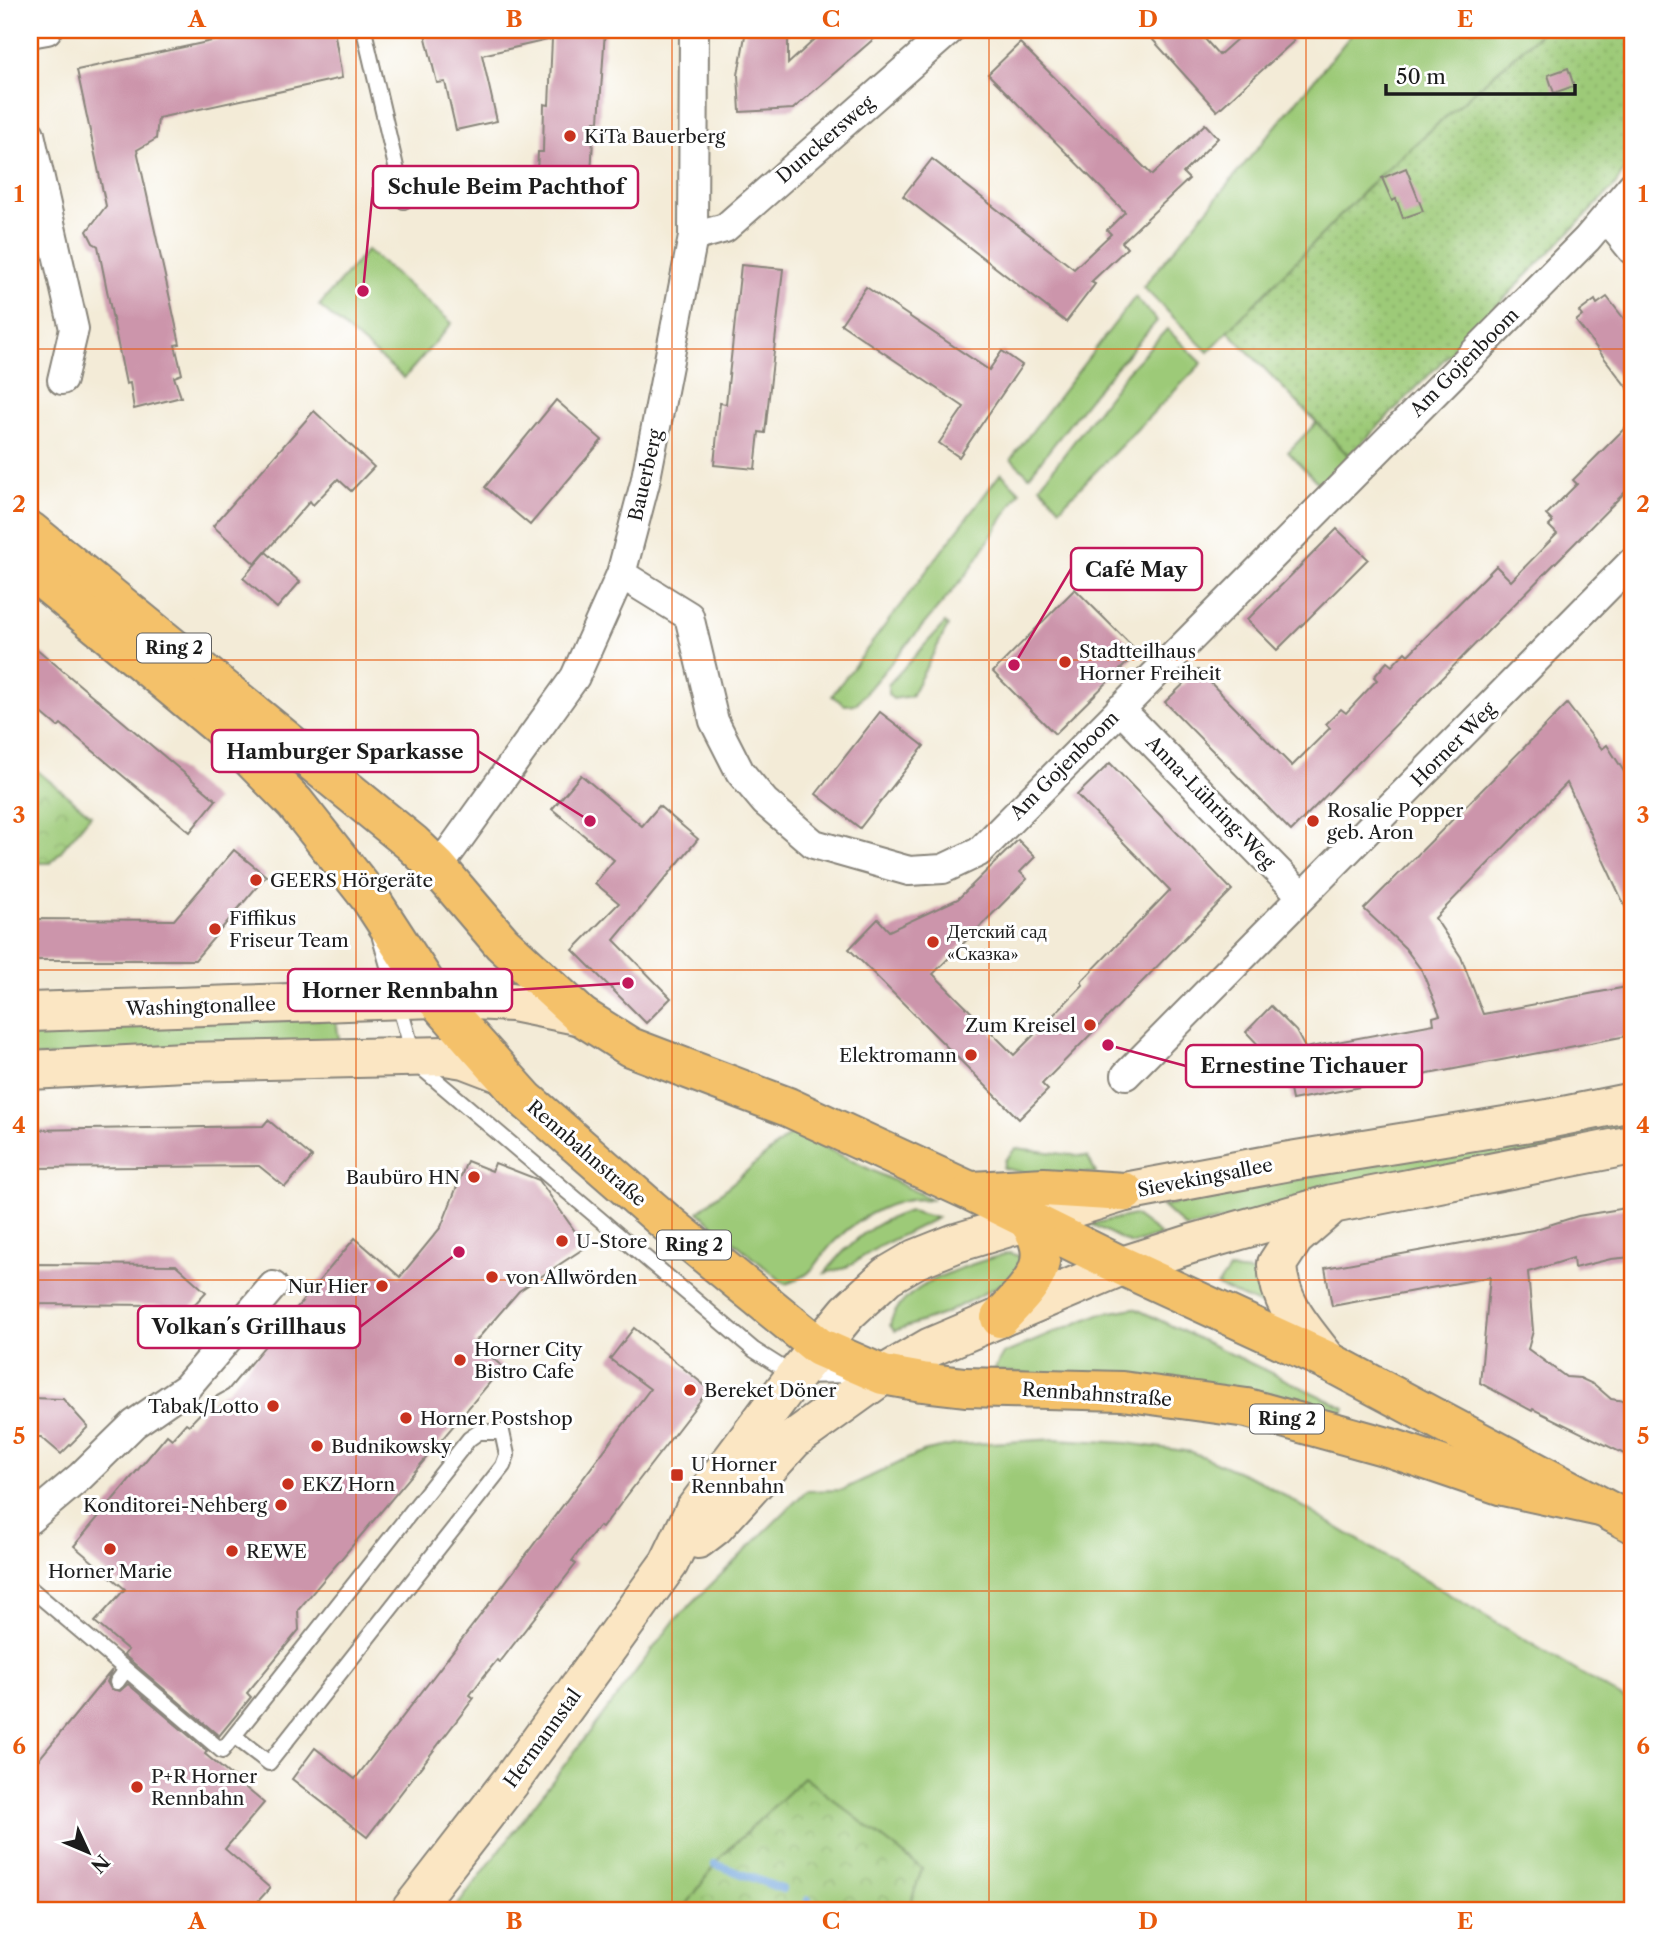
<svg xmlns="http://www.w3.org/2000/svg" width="1662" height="1940" viewBox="0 0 1662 1940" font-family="'Libre Caslon Text',serif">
<defs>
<pattern id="park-crowns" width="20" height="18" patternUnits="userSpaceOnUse" patternTransform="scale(1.75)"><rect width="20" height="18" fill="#9dca78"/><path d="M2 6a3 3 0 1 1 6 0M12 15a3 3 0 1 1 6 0" fill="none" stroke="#87ad67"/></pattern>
<pattern id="garden-dots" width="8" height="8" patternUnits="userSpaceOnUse" patternTransform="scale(1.75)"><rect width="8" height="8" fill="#9dca78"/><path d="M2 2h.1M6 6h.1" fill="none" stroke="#87ad67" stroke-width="1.8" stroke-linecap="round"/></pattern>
</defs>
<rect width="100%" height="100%" fill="#fff"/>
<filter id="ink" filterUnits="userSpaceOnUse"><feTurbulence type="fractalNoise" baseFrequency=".0143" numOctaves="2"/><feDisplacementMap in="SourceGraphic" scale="14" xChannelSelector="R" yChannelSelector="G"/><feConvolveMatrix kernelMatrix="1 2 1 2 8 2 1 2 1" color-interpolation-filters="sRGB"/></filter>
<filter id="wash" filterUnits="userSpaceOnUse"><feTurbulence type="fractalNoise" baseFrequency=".00686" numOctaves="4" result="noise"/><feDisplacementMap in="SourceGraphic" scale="28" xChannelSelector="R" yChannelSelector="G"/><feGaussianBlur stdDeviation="1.57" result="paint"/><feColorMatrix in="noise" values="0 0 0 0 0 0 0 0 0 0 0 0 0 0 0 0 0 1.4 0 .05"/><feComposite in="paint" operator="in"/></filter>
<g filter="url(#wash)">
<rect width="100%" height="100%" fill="#f3ebd7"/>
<g fill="#9dca78" stroke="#5c734a" stroke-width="2">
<path d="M1355,30H1544L1378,177L1208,352L1143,287Z"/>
<path d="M367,250L452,323L404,378L319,306Z"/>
<path d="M1135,297L1157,321L1093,394L1029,476L1011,459Z"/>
<path d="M1167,329L1202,363L1060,508L1040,486L1127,372Z"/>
<path d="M1317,422L1349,456L1319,484L1288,452Z"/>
<path d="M1001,473L1020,492L967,574L856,704L845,705L832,696L835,691Z"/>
<path d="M945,623L948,626L911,696L893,699L888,694V685Z"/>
<path d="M336,1019L340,1046L30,1057V1025Z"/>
<path d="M1632,1113V1134L1186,1228L1162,1206Z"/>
<path d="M793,1132L933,1200C898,1195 861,1215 836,1240C813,1262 820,1273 785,1284L698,1212Z"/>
<path d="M1016,1148L1088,1157L1096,1173H1025L1003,1168L1005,1160Z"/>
<path d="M910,1211L937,1218L880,1246L845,1268L825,1273C848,1244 873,1221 910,1211Z"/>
<path d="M1134,1215L1161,1235L1131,1244L1091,1224Z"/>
<path d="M1009,1253L1025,1258L1023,1273L944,1314L894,1331L890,1325C899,1283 974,1263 1009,1253Z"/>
<path d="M1229,1270L1262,1273L1265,1307L1217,1286Z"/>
<path d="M1134,1308L1345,1408L1342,1417L994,1370L1003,1354L1099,1314Z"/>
<path d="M1056,1439L1126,1443L1192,1452L1260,1481L1632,1704V1910H454L675,1620L806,1491L842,1490L922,1452L955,1445Z"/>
</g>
<g fill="url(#park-crowns)" stroke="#5c734a" stroke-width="2">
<path d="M30,765L91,815L51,863H30Z"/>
<path d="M804,1777L922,1869L908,1910H683L720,1858Z"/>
</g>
<path fill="url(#garden-dots)" stroke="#5c734a" stroke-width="2" d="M1544,30H1632V158L1614,187L1349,456L1228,331L1378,177Z"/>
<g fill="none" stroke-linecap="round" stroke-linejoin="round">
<g stroke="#6fa4dc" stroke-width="8">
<path d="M715,1864L782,1889"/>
<path d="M807,1910L808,1900"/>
</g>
</g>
<g id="blocks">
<g fill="#cc95ab">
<path d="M263,30H334L342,78L158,118L156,139L137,150L180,344L175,345L182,374L174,377L181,397L134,409L130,383L126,384L98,246L93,243L87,231L106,206L77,70Z"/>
<path d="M424,30H605L599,121H594L591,175L537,173L538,152H543L544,104L549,105L552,39L482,55L497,121L456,130L445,82L437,83Z"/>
<path d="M746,30H788V64L825,30H884L793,109L740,112L738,75Z"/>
<path d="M1144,30H1197L1219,55L1247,30H1283L1294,41L1217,111Z"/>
<path d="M1020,43L1152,175L1205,124L1218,138L1183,173L1189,179L1122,242L1127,248L1091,282L1095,284L1066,322L903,196L932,159L1074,269L1111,234L1107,230L1125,212L988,74Z"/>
<path d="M1568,68L1574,86L1554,93L1548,75Z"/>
<path d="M1406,168L1423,211L1403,218L1396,199L1392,201L1382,178Z"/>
<path d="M741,265L783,269L765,433L759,432L755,469L714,465L720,403L726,404Z"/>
<path d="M866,287L989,370L1002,351L1022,365L959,457L939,443L964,407L841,324Z"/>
<path d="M1607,297L1632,329V394L1576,321L1582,316L1579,312L1595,300L1597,304Z"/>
<path d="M556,400L602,440L530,525L485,487Z"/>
<path d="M314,411L374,467L351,491L338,479L313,505L310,501L255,564L213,526Z"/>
<path d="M1632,421V485L1291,831L1165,702L1198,670L1292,766L1330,728L1326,724L1341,709L1346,713L1377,680L1374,677L1387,662L1392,666L1405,652L1408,655L1496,566L1511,581L1557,534L1549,526L1553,522L1546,515L1577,484L1573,480Z"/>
<path d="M1337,529L1368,559L1277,650L1247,620Z"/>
<path d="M266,552L300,582L277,608L243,578Z"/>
<path d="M1075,589L1138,652L1055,734L993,672Z"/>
<path d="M30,643L216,800L190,832L61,724L58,727L30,703Z"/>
<path d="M1567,704L1602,749L1607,745L1632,784V921L1567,783L1435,918L1461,957L1483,1014L1632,986V1035L1292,1100L1286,1069L1271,1072L1267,1054L1246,1032L1271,1006L1296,1031L1305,1048L1434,1024L1433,1017L1440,1015L1422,971L1405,948L1364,909Z"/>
<path d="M880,712L924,746L860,828L816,794Z"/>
<path d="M1110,763L1232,890L1042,1084L1048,1090L1019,1119L849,949L878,919L889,931L958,899L1018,840L1035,857L1020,872L1027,879L933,974L1014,1055L1083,985L1081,982L1170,890L1077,795Z"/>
<path d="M581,775L642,826L659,806L698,839L614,940L671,998L646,1023L573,950L619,903L595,883L614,860L552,809Z"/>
<path d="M234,850L266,876L195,960H30V919L174,920Z"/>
<path d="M268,1120L312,1157L285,1187L259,1166L30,1168V1130L263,1126Z"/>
<path d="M467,1161L492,1171L495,1163L539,1180L586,1247L519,1291L474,1343L503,1367L298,1610L299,1630L247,1693L251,1697L219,1736L124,1655L128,1650L95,1622L125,1589L74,1546L167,1435L172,1439L186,1423L189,1425L217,1396L228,1390L355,1238L400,1277L441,1227Z"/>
<path d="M1632,1207V1257L1611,1259L1574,1268L1573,1258L1528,1272L1533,1331L1528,1349L1566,1377L1580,1378L1595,1385L1611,1399L1632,1402V1458L1533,1409L1532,1411L1480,1383L1490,1277L1332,1306L1325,1268L1533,1230L1578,1216Z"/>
<path d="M30,1264L176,1265L206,1292L178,1322L161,1305L30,1304Z"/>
<path d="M634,1328L709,1389L602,1528L599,1526L586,1542L572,1561L576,1564L500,1662L497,1660L484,1676L470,1695L474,1698L367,1837L292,1779L315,1748L355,1779L495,1596L650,1389L610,1359Z"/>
<path d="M30,1398L63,1399L88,1427L61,1454L41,1437H30Z"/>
<path d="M112,1670L107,1682L111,1689L120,1691L128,1684L207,1751L205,1754L264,1803L225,1849L270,1888L250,1910H30V1770Z"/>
</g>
</g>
</g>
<g filter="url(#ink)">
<use href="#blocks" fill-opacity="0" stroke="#88847a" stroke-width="2"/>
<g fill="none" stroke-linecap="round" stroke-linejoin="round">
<g stroke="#88847a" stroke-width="18">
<g id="lane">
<path d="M364,30L404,201"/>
<path d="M380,938L414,1057L424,1070L754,1350L795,1376L853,1375"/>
<path d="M30,1588L222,1751L469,1439L479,1432H502L507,1455L503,1466L269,1763L234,1736"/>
<path d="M117,1682L125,1671"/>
</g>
</g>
<g stroke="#88847a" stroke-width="32">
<g id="street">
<path d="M30,33L47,30"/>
<path d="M30,134L74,329L62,380"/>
<path d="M1606,218L1632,250"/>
<path d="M693,237L725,228L950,30"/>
<path d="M621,574L689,616L714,721L740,772L765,802L814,844L909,871L943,869L979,852L1587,239L1632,186"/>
<path d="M1120,709L1302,896"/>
<path d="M438,868L575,677L621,574L645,483L693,237L694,30"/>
<path d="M1126,1075L1632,562"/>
<path d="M30,1519L81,1476L134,1424L186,1388L273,1286"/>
</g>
</g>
<g stroke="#88847a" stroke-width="42">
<g id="secondary">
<path d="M30,1012L435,998L512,1002L581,1016"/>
<path d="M30,1070L185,1062L445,1056L464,1059L498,1072"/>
<path d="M1326,1210L1294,1238L1277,1264C1279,1305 1304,1330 1328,1361"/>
<path d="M698,1539L715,1526L794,1439L883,1375L931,1347L1122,1266L1191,1244L1332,1204L1632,1145"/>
<path d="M411,1910L511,1781L669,1563L694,1511L795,1376L848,1312L887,1276L916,1259L956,1243L1125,1192L1284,1162L1548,1119L1632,1102"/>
</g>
</g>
<g stroke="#88847a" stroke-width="42">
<g id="primary">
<path d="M30,531L412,843L438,868L502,943L581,1016L630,1047L788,1107L970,1191L1122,1266L1328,1361L1632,1523"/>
<path d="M30,569L219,726L295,803L370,898L435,998L525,1099L666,1222L819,1347L883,1375L922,1382L965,1387L1122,1391L1247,1408L1391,1448L1503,1486L1600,1507"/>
<path d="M972,1191L1044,1187L1125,1192"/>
<path d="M1000,1318C1029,1287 1058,1263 1028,1221"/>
</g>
</g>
<use href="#lane" stroke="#fff" stroke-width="14"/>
<use href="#street" stroke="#fff" stroke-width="28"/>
<use href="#secondary" stroke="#fbe6c3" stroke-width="38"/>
<use href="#primary" stroke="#f4c16a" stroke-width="38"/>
</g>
</g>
<path fill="none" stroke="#e8590c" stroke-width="2" stroke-opacity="0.55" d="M356,30V1910M672,30V1910M989,30V1910M1306,30V1910M30,349H1632M30,660H1632M30,970H1632M30,1280H1632M30,1591H1632"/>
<g fill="#c8321e" stroke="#fff" stroke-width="2.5">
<circle cx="570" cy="136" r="7"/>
<circle cx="1065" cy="662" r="7"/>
<circle cx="1313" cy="821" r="7"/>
<circle cx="256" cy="880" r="7"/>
<circle cx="215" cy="929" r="7"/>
<circle cx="933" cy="942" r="7"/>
<circle cx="1090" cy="1025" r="7"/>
<circle cx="971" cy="1055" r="7"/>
<circle cx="474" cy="1177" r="7"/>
<circle cx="562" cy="1241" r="7"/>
<circle cx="492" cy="1277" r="7"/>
<circle cx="382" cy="1286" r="7"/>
<circle cx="460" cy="1360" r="7"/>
<circle cx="690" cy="1390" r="7"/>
<circle cx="273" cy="1406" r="7"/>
<circle cx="406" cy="1418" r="7"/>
<circle cx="317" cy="1446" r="7"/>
<rect x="670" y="1468" width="14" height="14" rx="3.5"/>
<circle cx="288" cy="1484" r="7"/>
<circle cx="281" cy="1505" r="7"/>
<circle cx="110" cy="1549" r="7"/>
<circle cx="232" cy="1551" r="7"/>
<circle cx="137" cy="1787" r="7"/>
</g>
<g text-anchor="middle" stroke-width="6" stroke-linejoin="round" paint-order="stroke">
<g fill="#fff" stroke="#606060" stroke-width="2">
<rect x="137" y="633.5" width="74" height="29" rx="5"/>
<rect x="657" y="1230.5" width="74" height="29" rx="5"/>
<rect x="1250" y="1404.5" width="74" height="29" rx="5"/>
</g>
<g font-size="18" font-weight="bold" fill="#1c1c1c">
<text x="174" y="654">Ring 2</text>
<text x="694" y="1251">Ring 2</text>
<text x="1287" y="1425">Ring 2</text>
</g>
<g font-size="19" fill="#1c1c1c" stroke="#fff" text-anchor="start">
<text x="584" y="143">KiTa Bauerberg</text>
<text x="1079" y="658">Stadtteilhaus<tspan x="1079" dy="22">Horner Freiheit</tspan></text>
<text x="1327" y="817">Rosalie Popper<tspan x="1327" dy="22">geb. Aron</tspan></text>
<text x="270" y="887">GEERS Hörgeräte</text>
<text x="229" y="925">Fiffikus<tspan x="229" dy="22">Friseur Team</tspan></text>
<text x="947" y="938">Детский сад<tspan x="947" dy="22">«Сказка»</tspan></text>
<text x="1076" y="1032" text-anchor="end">Zum Kreisel</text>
<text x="957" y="1062" text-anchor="end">Elektromann</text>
<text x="460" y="1184" text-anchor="end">Baubüro HN</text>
<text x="576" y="1248">U-Store</text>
<text x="506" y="1284">von Allwörden</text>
<text x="368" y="1293" text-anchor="end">Nur Hier</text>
<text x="474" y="1356">Horner City<tspan x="474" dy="22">Bistro Cafe</tspan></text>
<text x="704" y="1397">Bereket Döner</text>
<text x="259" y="1413" text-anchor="end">Tabak/Lotto</text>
<text x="420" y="1425">Horner Postshop</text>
<text x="331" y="1453">Budnikowsky</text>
<text x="691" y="1471">U Horner<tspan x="691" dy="22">Rennbahn</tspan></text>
<text x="302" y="1491">EKZ Horn</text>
<text x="267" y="1512" text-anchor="end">Konditorei-Nehberg</text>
<text x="246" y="1558">REWE</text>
<text x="110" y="1578" text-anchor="middle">Horner Marie</text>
<text x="151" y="1783">P+R Horner<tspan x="151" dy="22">Rennbahn</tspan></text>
</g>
<g font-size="19" fill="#1c1c1c" stroke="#fff">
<text transform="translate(825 139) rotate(-41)" y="7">Dunckersweg</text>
<text transform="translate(1464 362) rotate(-45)" y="7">Am Gojenboom</text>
<text transform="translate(645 475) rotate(-77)" y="7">Bauerberg</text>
<text transform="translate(1453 744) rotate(-45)" y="7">Horner Weg</text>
<text transform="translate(1064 765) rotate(-45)" y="7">Am Gojenboom</text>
<text transform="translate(1211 802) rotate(46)" y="7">Anna-Lühring-Weg</text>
<text transform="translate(201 1006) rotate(-2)" y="7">Washingtonallee</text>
<text transform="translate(587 1153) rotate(41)" y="7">Rennbahnstraße</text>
<text transform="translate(1205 1177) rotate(-11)" y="7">Sievekingsallee</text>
<text transform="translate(1097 1394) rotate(4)" y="7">Rennbahnstraße</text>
<text transform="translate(542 1738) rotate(-54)" y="7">Hermannstal</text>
</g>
</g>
<path fill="none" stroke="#c2185b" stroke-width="2.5" d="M363 291L373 187M1014 665L1071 569M590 821L478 751M628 983L512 990M1108 1045L1186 1066M459 1252L360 1327"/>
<g fill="#c2185b" stroke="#fff" stroke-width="2.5">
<circle cx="363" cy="291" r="7"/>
<circle cx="1014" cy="665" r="7"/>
<circle cx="590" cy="821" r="7"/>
<circle cx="628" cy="983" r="7"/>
<circle cx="1108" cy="1045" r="7"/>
<circle cx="459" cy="1252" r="7"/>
</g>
<g fill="#fff" stroke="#c2185b" stroke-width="2.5">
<rect x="373" y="166" width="265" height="42" rx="7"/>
<rect x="1071" y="548" width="131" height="42" rx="7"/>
<rect x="212" y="730" width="266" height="42" rx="7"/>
<rect x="288" y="969" width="224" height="42" rx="7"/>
<rect x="1186" y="1045" width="236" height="42" rx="7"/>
<rect x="138" y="1306" width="222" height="42" rx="7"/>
</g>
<g font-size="21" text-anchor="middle" font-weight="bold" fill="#1c1c1c">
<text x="506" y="194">Schule Beim Pachthof</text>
<text x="1136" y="577">Café May</text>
<text x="345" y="759">Hamburger Sparkasse</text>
<text x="400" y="998">Horner Rennbahn</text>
<text x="1304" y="1073">Ernestine Tichauer</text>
<text x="249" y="1334">Volkan´s Grillhaus</text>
</g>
<rect width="1662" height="1940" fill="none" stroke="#fff" stroke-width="77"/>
<g transform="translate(88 1852) rotate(134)" stroke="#ffffff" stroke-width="5" paint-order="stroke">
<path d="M0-5L12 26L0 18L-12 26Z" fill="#1c1c1c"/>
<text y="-10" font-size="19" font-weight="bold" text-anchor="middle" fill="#1c1c1c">N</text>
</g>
<path d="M1386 84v10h189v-10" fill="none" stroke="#1c1c1c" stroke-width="3.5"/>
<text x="1396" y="84" font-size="21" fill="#1c1c1c" stroke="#ffffff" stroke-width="5" paint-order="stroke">50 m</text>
<rect x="38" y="38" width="1586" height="1864" fill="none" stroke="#e8590c" stroke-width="2.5"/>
<g font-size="23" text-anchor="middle" font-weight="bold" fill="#e8590c">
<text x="197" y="27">A</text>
<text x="514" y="27">B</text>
<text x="831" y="27">C</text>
<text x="1148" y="27">D</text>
<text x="1465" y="27">E</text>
<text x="19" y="202">1</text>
<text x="1643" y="202">1</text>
<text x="19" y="512">2</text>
<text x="1643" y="512">2</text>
<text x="19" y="823">3</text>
<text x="1643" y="823">3</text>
<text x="19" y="1133">4</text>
<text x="1643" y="1133">4</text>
<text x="19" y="1444">5</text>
<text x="1643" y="1444">5</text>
<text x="19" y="1754">6</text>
<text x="1643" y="1754">6</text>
<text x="197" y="1929">A</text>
<text x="514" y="1929">B</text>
<text x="831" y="1929">C</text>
<text x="1148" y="1929">D</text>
<text x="1465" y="1929">E</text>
</g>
</svg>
